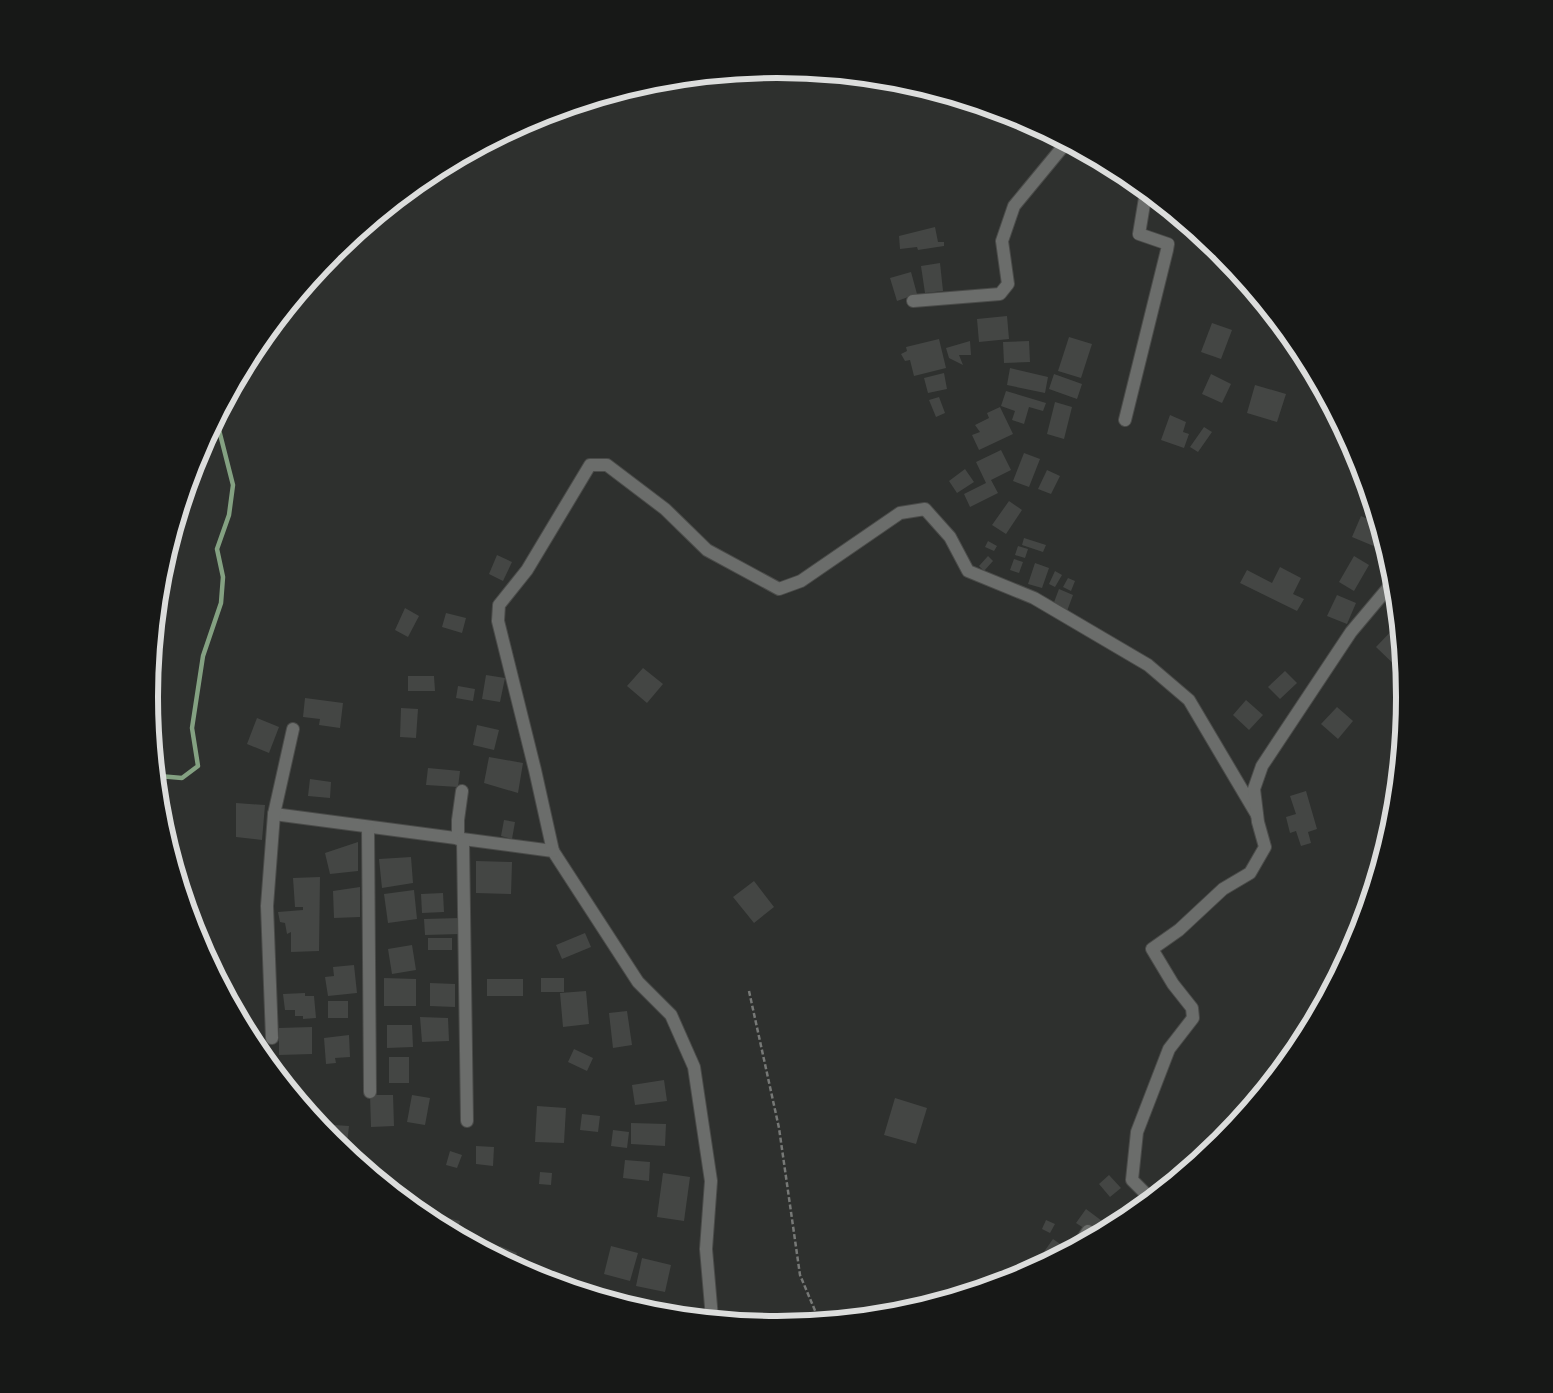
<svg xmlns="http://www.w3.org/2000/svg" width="1553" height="1393" viewBox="0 0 1553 1393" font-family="Cabin,sans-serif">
<rect width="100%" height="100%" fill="#2e302e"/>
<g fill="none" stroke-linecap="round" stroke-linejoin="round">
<path stroke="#84a182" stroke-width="4.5" d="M157,783L159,776L182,778L198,766L192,728L203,656L221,603L223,577L217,549L229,515L233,485L218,426V415"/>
</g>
<g fill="#444644">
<path d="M935,227L938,242H944V246L918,250L917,247L900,249L899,236Z"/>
<path d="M940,263L943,291L925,293L921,266Z"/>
<path d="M911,272L917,294L897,301L890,278Z"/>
<path d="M1007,316L1009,339L979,342L977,319Z"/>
<path d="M1212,323L1232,330L1221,359L1201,352Z"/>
<path d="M1069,337L1092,344L1081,378L1058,371Z"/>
<path d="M939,339L946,368L914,376L910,360L905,361L901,354L907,351L906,347Z"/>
<path d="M970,341L971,355H959L963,365L949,358L946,348Z"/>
<path d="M1029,341L1030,362L1004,363L1003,342Z"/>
<path d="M1010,368L1048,377L1045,393L1007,385Z"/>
<path d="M944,373L947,389L928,393L924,378Z"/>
<path d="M1054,374L1082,384L1077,399L1049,389Z"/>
<path d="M1211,374L1231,384L1222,403L1202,394Z"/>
<path d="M1255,385L1286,394L1277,422L1247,413Z"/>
<path d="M1006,391L1046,403L1043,411L1029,407L1024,424L1012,420L1015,411L1001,406Z"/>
<path d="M939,397L945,413L936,417L929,400Z"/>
<path d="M1055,402L1072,407L1064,439L1047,434Z"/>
<path d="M1000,407L1013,434L979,450L972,435L980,432L975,425L989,418L987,413Z"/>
<path d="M1170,415L1186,422L1183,432L1189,434L1184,448L1161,440Z"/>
<path d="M1204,427L1212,432L1198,452L1190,447Z"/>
<path d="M1001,450L1011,470L991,480L998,493L970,507L964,494L986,483L976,462Z"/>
<path d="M1024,453L1040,459L1029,487L1013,481Z"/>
<path d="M965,469L974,482L957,493L949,481Z"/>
<path d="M1047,470L1060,476L1051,494L1038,489Z"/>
<path d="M1009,501L1022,510L1006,534L992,525Z"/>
<path d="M1361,516L1377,523L1381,536L1376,547L1352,537Z"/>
<path d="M1024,538L1046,545L1043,552L1022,545Z"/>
<path d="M988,541L997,546L994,551L985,547Z"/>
<path d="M1018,546L1028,549L1025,558L1015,555Z"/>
<path d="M497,555L512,562L503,581L489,574Z"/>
<path d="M988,556L993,561L984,571L979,566Z"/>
<path d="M1354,556L1369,565L1354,591L1339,582Z"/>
<path d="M1014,559L1023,562L1019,573L1010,570Z"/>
<path d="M1035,563L1049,568L1042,588L1028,584Z"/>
<path d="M1280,567L1301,578L1293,594L1304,599L1297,611L1240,583L1247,570L1272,583Z"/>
<path d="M1055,571L1062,575L1055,587L1049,584Z"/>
<path d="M1068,578L1075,581L1071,591L1063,587Z"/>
<path d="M1059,589L1073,595L1067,611L1053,605Z"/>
<path d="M1337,595L1356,603L1347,624L1327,616Z"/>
<path d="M405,608L419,616L408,637L395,630Z"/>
<path d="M446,613L466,618L462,633L442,627Z"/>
<path d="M1397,625L1402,672L1376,647Z"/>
<path d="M643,668L663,684L647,703L627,686Z"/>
<path d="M1285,671L1297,683L1280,699L1268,687Z"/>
<path d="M486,675L505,678L500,702L482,699Z"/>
<path d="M408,676H434L435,691H408Z"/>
<path d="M458,686L475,689L473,701L456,698Z"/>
<path d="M305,698L343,703L340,728L319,725L320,719L303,717Z"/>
<path d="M1246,700L1263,715L1249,730L1233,715Z"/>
<path d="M1337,707L1353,721L1338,739L1321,724Z"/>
<path d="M401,708L418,709L416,738L400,737Z"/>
<path d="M257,718L279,727L269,753L247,744Z"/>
<path d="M477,725L499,730L494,750L473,745Z"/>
<path d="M489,757L523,763L518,793L484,783Z"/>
<path d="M428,768L460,771L458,787L426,785Z"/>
<path d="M310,779L331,782L330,798L308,796Z"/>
<path d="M1306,791L1317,829L1308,832L1311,843L1301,846L1296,831L1290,833L1286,817L1296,814L1290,796Z"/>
<path d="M236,803L265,805L262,840L236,837Z"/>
<path d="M504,820L515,822L512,839L501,836Z"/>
<path d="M358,842V871L330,874L325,853Z"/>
<path d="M411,857L413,883L382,888L379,859Z"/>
<path d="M476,861L512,862L511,894L476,893Z"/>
<path d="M320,877L319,951L291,952V932L287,934L285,923L280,922L278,912L303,910V907H295L293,878Z"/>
<path d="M754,881L774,907L754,923L733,897Z"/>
<path d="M360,887V917L334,918L333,891Z"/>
<path d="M414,890L417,919L388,923L384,894Z"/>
<path d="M443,893L444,912L422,913L421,894Z"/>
<path d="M460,918V934L425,935L424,919Z"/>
<path d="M585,933L591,947L562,959L556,945Z"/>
<rect x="428" y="938" width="24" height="12"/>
<path d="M412,945L416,970L392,974L388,949Z"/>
<path d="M354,965L357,993L328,996L325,977L334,976L333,967Z"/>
<path d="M384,978L416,979V1006H384Z"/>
<rect x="541" y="978" width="23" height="14"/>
<rect x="487" y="979" width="36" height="17"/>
<path d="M430,983L455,984V1007L430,1006Z"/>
<path d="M586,991L589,1024L563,1027L560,993Z"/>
<path d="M305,993V996H314L316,1018L303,1019V1016H295V1010H285L283,994Z"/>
<rect x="328" y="1001" width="20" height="17"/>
<path d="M627,1011L632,1045L613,1048L609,1013Z"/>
<path d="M420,1017L448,1018L449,1041L422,1042Z"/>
<path d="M387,1025H412L413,1047L387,1048Z"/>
<path d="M312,1027V1054L279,1055V1028Z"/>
<path d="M349,1035L350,1057L335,1058L336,1063L326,1064L324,1038Z"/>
<path d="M574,1049L593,1058L587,1071L568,1062Z"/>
<rect x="389" y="1057" width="20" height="26"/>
<path d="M664,1080L667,1101L635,1105L632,1085Z"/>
<path d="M370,1095H393L394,1126L371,1127Z"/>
<path d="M412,1095L430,1098L425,1125L407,1122Z"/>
<path d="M895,1098L927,1108L916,1144L884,1135Z"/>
<path d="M537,1106L566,1108L564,1143L535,1142Z"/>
<path d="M582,1114L600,1116L598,1132L580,1130Z"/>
<path d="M631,1123L666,1124L665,1146L631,1144Z"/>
<path d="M319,1124L349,1126L346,1152L332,1140Z"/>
<path d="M613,1130L629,1132L627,1148L611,1146Z"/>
<path d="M476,1146L494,1147L493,1166L476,1164Z"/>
<path d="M450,1151L462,1155L457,1168L446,1165Z"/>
<path d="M625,1160L650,1162L649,1181L623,1178Z"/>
<path d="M540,1172L552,1173L551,1185L539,1184Z"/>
<path d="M663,1173L690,1177L684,1221L657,1217Z"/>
<path d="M1109,1175L1121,1188L1110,1197L1099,1184Z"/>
<path d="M1129,1207L1134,1212L1115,1224Z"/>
<path d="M1086,1209L1102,1221L1093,1234L1076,1223Z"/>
<path d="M434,1215L460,1221L457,1234L433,1221Z"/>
<path d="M1046,1220L1055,1224L1050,1233L1042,1229Z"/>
<path d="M1053,1239L1066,1248L1063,1252L1047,1260L1041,1256Z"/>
<path d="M500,1246L517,1253L513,1264L496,1255Z"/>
<path d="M611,1246L638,1253L630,1281L604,1274Z"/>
<path d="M642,1258L671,1265L665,1292L636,1286Z"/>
</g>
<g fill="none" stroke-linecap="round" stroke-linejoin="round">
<g stroke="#4a4b49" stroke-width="14">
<g id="minor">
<path d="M913,301L1000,294L1008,284L1002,241L1014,206L1066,143"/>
<path d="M1125,420L1167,250L1168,244L1139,234L1146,192"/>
<path d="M274,814L553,851L638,982L671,1015L694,1067L711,1181L706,1249L712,1318"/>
<path d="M368,828L370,1092"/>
<path d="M458,839V820L462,791"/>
<path d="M463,840L467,1121"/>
<path d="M553,851L535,770L498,621L499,605L527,570L590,465H607L665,509L707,550L779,589L801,581L900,513L925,509L950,537L968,571L1034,598L1148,665L1189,700L1257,815"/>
<path d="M272,1038L267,906L274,814L293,729"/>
<path d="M1150,1198L1132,1180L1137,1132L1169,1049L1193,1018L1192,1008L1173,984L1152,949L1179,930L1223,889L1250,873L1265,847L1258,822L1254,789L1262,766L1351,632L1393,582"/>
<path d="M1080,1243L1088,1231"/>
</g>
</g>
<path stroke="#777977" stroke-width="2.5" stroke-dasharray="5 2.5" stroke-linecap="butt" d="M749,991L779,1128L800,1275L819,1320"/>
<use href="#minor" stroke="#6b6d6b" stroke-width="12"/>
</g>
<path d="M0 0H1553V1393H0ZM158 697a619 619 0 1 1 1238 0a619 619 0 1 1-1238 0Z" fill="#171817" fill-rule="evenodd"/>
<path fill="none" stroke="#dcdddc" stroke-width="6" d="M158 697a619 619 0 1 1 1238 0a619 619 0 1 1-1238 0Z"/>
</svg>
